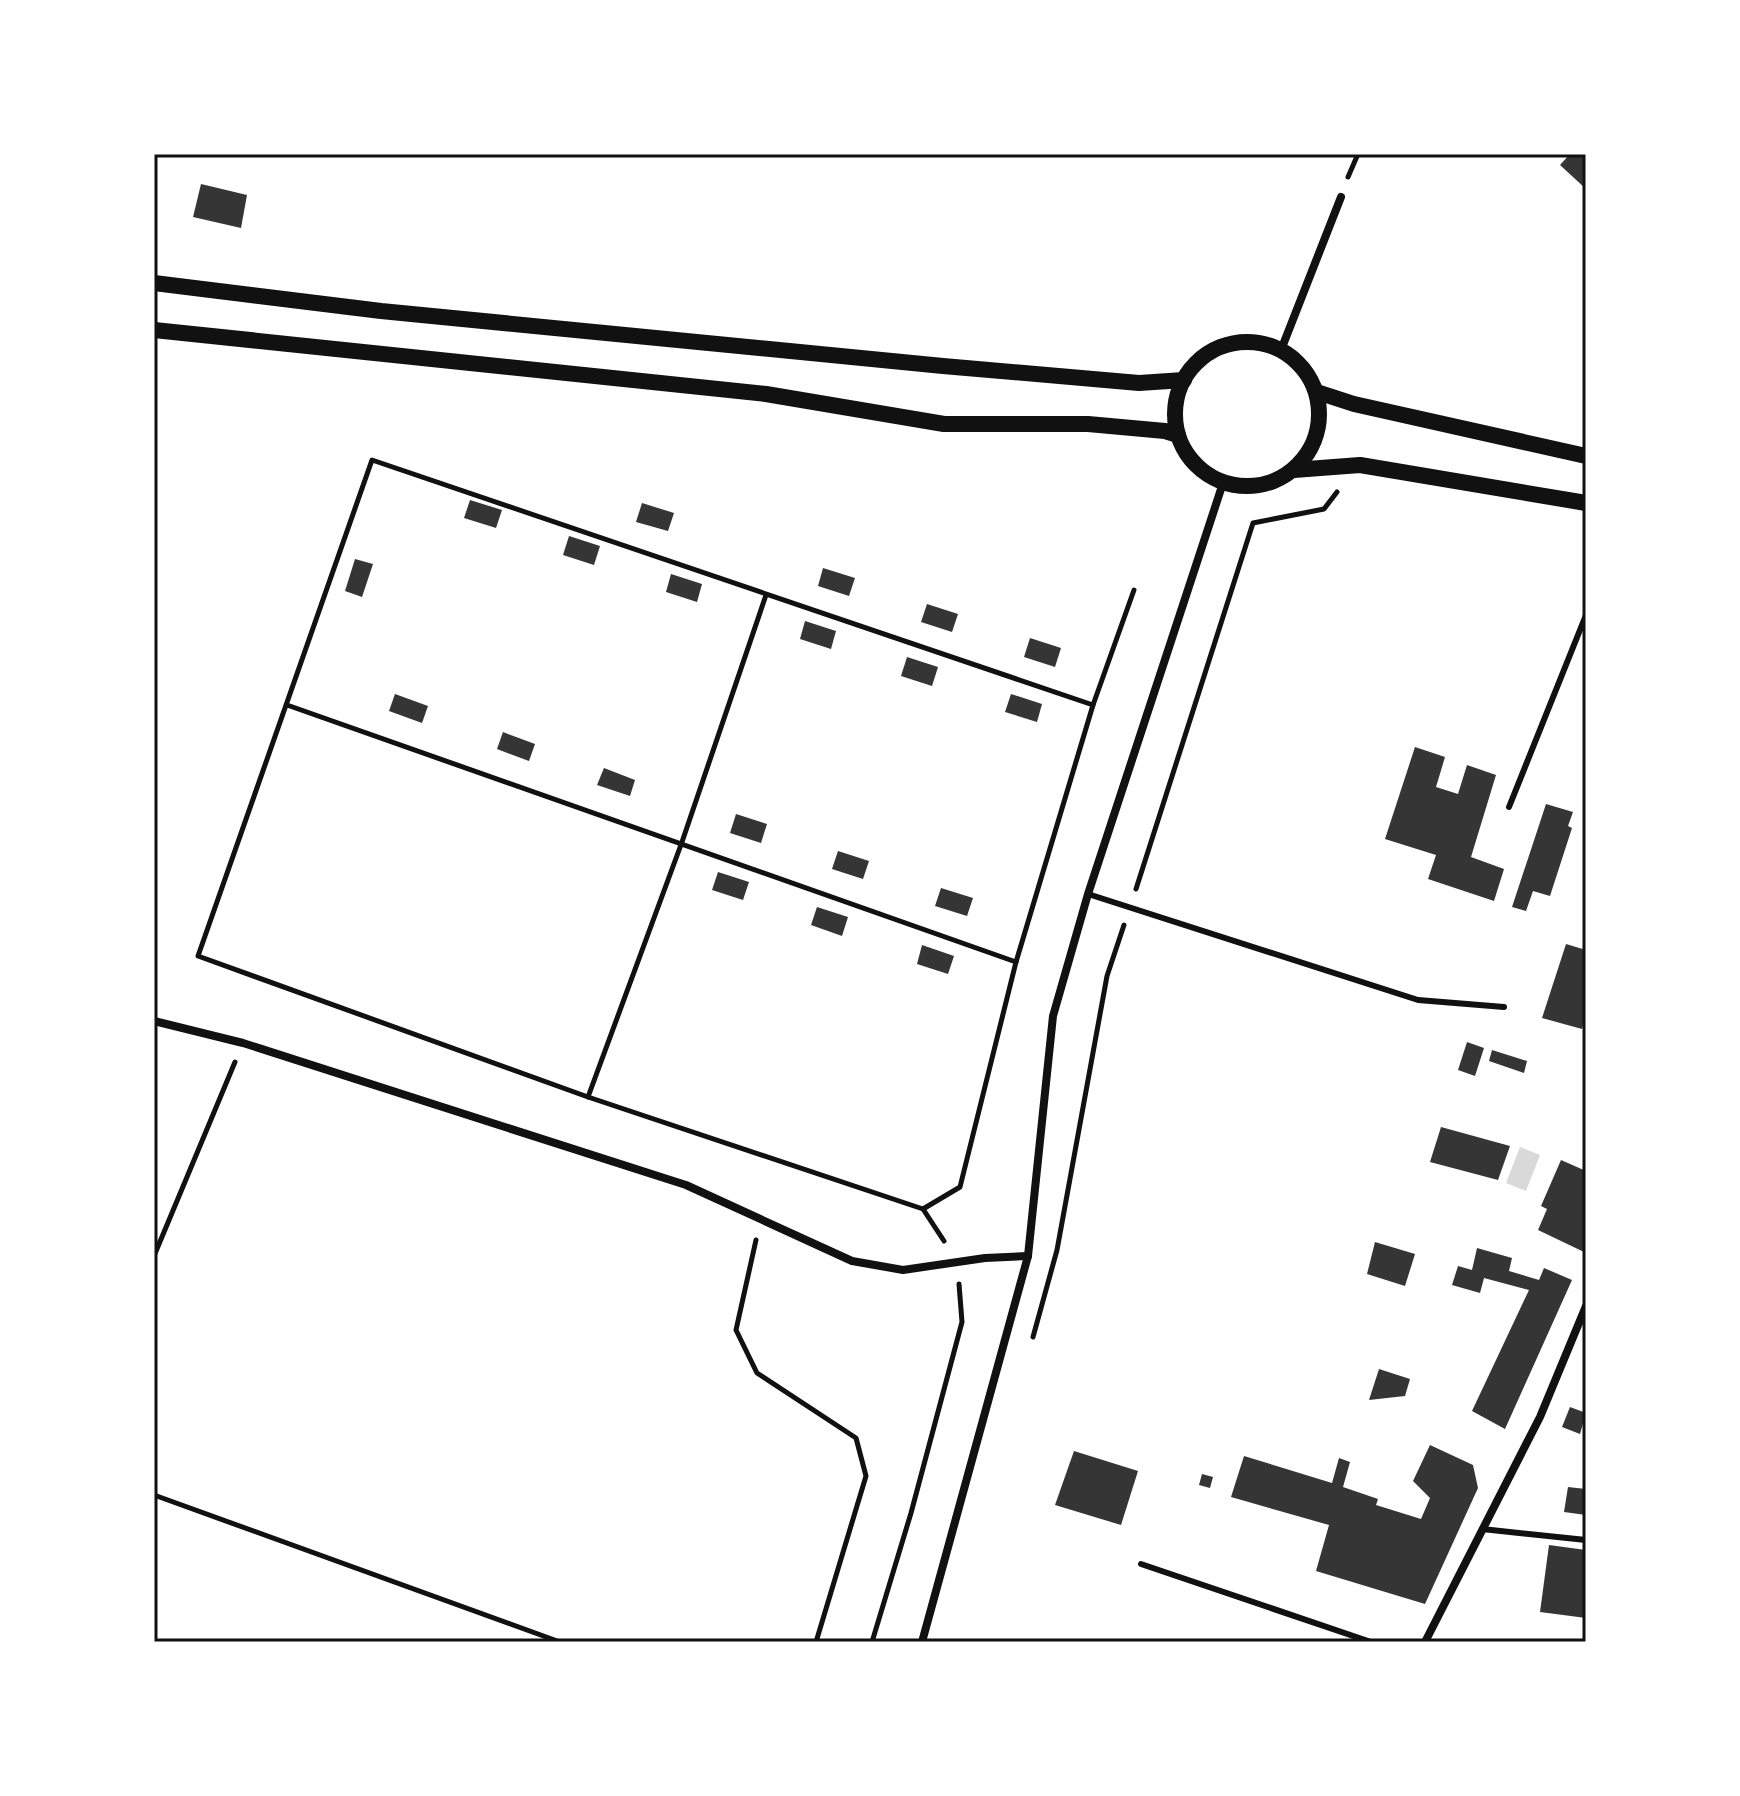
<svg xmlns="http://www.w3.org/2000/svg" width="1740" height="1796" viewBox="0 0 1740 1796" font-family="'Crimson Pro',serif">
<rect width="100%" height="100%" fill="#fff"/>
<path fill="#d9d9d9" d="M1520,1147L1540,1155L1526,1191L1506,1183Z"/>
<g fill="#353535">
<path d="M1570,154H1586V189L1560,165Z"/>
<path d="M201,184L247,195L241,228L193,217Z"/>
<path d="M470,500L502,510L496,528L464,518Z"/>
<path d="M642,503L674,513L668,531L636,522Z"/>
<path d="M569,536L600,546L594,565L563,555Z"/>
<path d="M355,559L373,564L362,597L345,591Z"/>
<path d="M823,568L855,578L849,596L818,586Z"/>
<path d="M671,574L702,584L697,602L666,592Z"/>
<path d="M927,604L958,614L952,632L921,622Z"/>
<path d="M805,621L836,631L831,649L800,639Z"/>
<path d="M1030,638L1061,648L1055,667L1024,657Z"/>
<path d="M907,657L938,667L932,686L901,676Z"/>
<path d="M395,694L428,706L422,723L389,711Z"/>
<path d="M1011,694L1042,704L1037,722L1005,712Z"/>
<path d="M503,732L535,744L529,761L497,749Z"/>
<path d="M1415,747L1445,757L1436,787L1458,794L1467,765L1496,775L1471,857L1504,869L1494,901L1428,879L1436,855L1385,839Z"/>
<path d="M604,768L635,780L630,796L597,785Z"/>
<path d="M1546,804L1573,812L1568,826L1572,828L1550,896L1533,891L1526,911L1512,907Z"/>
<path d="M736,814L767,824L761,843L730,833Z"/>
<path d="M838,851L869,861L863,879L832,869Z"/>
<path d="M718,872L749,882L743,900L712,890Z"/>
<path d="M941,888L973,898L967,916L935,906Z"/>
<path d="M817,907L848,917L842,936L811,925Z"/>
<path d="M1566,944L1586,950V1017L1582,1029L1542,1018Z"/>
<path d="M922,945L954,956L948,974L917,964Z"/>
<path d="M1467,1042L1484,1048L1475,1076L1458,1070Z"/>
<path d="M1492,1050L1527,1061L1524,1073L1489,1061Z"/>
<path d="M1441,1127L1510,1146L1498,1180L1430,1162Z"/>
<path d="M1561,1160L1586,1171L1584,1252L1538,1230L1547,1209L1541,1206Z"/>
<path d="M1375,1242L1415,1254L1405,1286L1367,1274Z"/>
<path d="M1477,1248L1512,1258L1509,1271L1539,1280L1544,1268L1572,1280L1505,1429L1472,1411L1529,1290L1484,1278L1480,1293L1452,1285L1458,1266L1472,1270Z"/>
<path d="M1379,1369L1410,1379L1405,1396L1369,1400Z"/>
<path d="M1570,1407L1586,1413L1580,1434L1562,1427Z"/>
<path d="M1430,1445L1473,1465L1478,1488L1425,1604L1316,1571L1329,1525L1231,1497L1244,1456L1332,1483L1339,1458L1350,1462L1343,1487L1378,1499L1376,1505L1421,1519L1430,1498L1413,1481Z"/>
<path d="M1074,1451L1138,1471L1121,1525L1055,1505Z"/>
<path d="M1202,1474L1213,1477L1210,1488L1199,1485Z"/>
<path d="M1568,1487L1586,1489V1515L1564,1512Z"/>
<path d="M1549,1545L1586,1550V1618L1540,1612Z"/>
</g>
<g fill="none" stroke-linecap="round" stroke-linejoin="round">
<g stroke="#111" stroke-width="5">
<path d="M1348,177L1358,154"/>
<path d="M287,705L1016,962"/>
<path d="M1136,889L1253,523L1324,509L1337,492"/>
<path d="M588,1097L682,842L766,595"/>
<path d="M923,1209L960,1187L1016,962L1093,705L1134,590"/>
<path d="M756,1240L736,1330L757,1373L856,1438L866,1476L816,1642"/>
<path d="M944,1241L923,1209L588,1097L198,956L372,460L1093,705"/>
<path d="M154,1256L235,1062"/>
<path d="M1033,1337L1057,1250L1107,976L1124,925"/>
<path d="M154,1495L560,1642"/>
<path d="M872,1642L911,1513L962,1322L959,1284"/>
</g>
<g stroke="#111" stroke-width="6">
<path d="M1509,807L1586,615"/>
<path d="M1088,894L1418,1000L1504,1007"/>
<path d="M1482,1529L1586,1540"/>
<path d="M1141,1564L1371,1642"/>
</g>
<g stroke="#111" stroke-width="8">
<path d="M1281,350L1341,197"/>
<path d="M154,1021L243,1043L686,1185L852,1261L903,1270L985,1258L1028,1256"/>
<path d="M922,1642L1028,1256L1053,1016L1088,894L1223,483"/>
<path d="M1425,1642L1540,1417L1586,1306"/>
</g>
<g stroke="#111" stroke-width="16">
<path d="M154,283L381,311L943,366L1139,383L1184,380"/>
<path d="M154,330L766,394L944,424H1088L1165,431L1178,435"/>
<circle cx="1247" cy="414" r="72"/>
<path d="M1317,392L1354,404L1586,456"/>
<path d="M1294,470L1360,465L1586,503"/>
</g>
</g>
<rect width="1740" height="1796" fill="none" stroke="#ffffff" stroke-width="312"/>
<rect x="156" y="156" width="1428" height="1484" fill="none" stroke="#111" stroke-width="3"/>
</svg>
